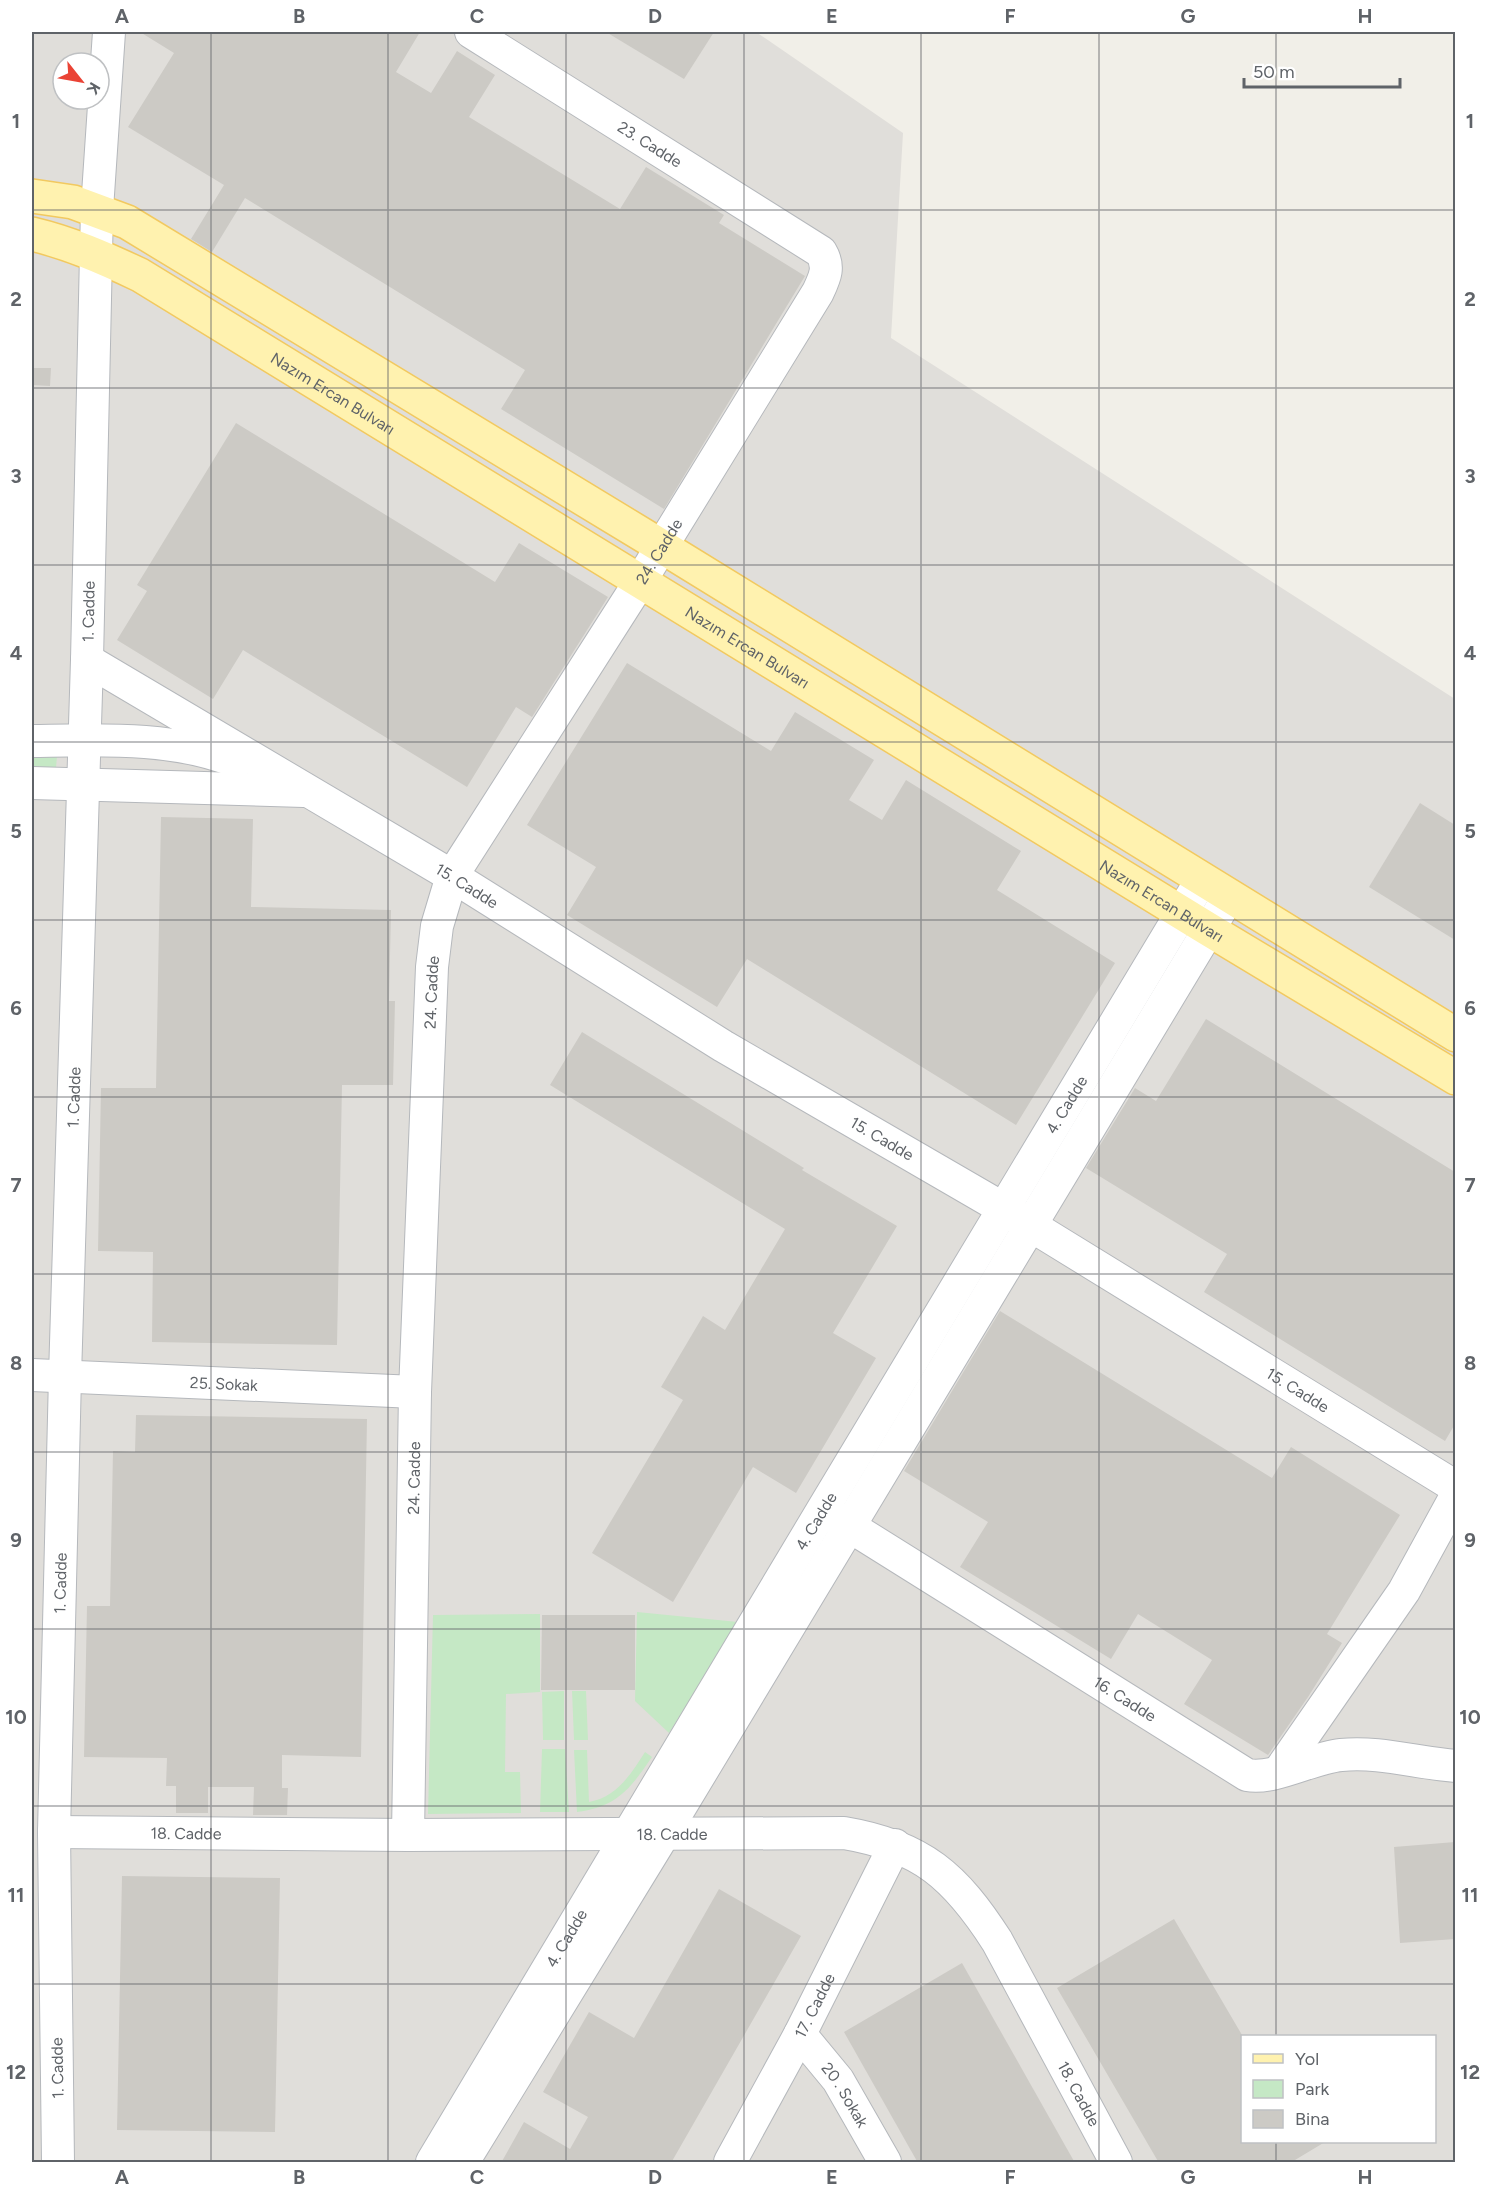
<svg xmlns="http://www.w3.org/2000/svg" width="1487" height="2194" viewBox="0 0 1487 2194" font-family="Figtree,sans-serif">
<rect width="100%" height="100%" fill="#f1efe8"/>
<path fill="#e0deda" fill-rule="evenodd" d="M32,32H756L903,133L891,338L1455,699V2162H32ZM63,63H99V99H63ZM1242,2036H1434V2142H1242Z"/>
<g fill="#c5e8c5">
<path d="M32,756H57L56,768H32Z"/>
<path d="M637,1612L738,1622L669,1733L635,1701Z"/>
<path d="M540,1614V1692L506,1694L505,1772H520L521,1813L428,1814L433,1615Z"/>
<path d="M564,1691V1740H543L542,1692Z"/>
<path d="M572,1691H586L588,1740H574Z"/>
<path d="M542,1749H565L569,1812H540Z"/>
<path d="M574,1750H587L589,1802C617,1797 631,1774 645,1752L652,1757C630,1789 617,1807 577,1812Z"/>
</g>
<g fill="#cccac5">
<path d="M140,32H420L396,72L431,93L457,51L495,75L469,117L620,209L646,167L724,215L719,223L805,276L664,509L501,409L525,370L245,198L212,252L191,239L224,185L128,127L174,53Z"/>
<path d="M606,32H714L684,79Z"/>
<path d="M32,368H51L50,386L32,385Z"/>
<path d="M236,423L495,582L519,543L608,597L532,717L516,707L467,787L243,650L213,699L117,640L147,591L137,585Z"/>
<path d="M627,663L771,751L795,712L874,760L849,800L882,820L906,780L1021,851L997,890L1115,963L1016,1125L747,959L717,1007L567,915L596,867L527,825Z"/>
<path d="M1420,803L1455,825V940L1369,887Z"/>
<path d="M161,817L253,819L251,907L391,910L389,1001H395L393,1085H342L337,1345L152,1342L153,1252L98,1251L101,1088H156Z"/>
<path d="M1206,1019L1455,1172V1424L1445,1441L1204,1292L1227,1254L1086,1168L1135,1088L1156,1101Z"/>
<path d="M582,1032L804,1168L802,1170L897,1226L833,1333L876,1358L796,1493L753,1467L673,1602L592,1553L683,1400L661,1387L703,1316L725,1330L785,1229L550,1085Z"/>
<path d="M1000,1311L1272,1478L1291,1447L1400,1515L1327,1634L1342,1643L1308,1697L1268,1755L1184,1704L1212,1660L1138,1614L1111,1659L960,1567L988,1522L904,1471Z"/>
<path d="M136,1415L367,1419L361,1757L282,1755V1788H288L287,1815H253L254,1787H208V1813H176V1786H166L167,1758L84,1757L87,1606H110L113,1451L135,1452Z"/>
<path d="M542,1615H635V1690H541Z"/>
<path d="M1455,1842V1939L1400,1943L1394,1847Z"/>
<path d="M122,1876L280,1878L275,2132L117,2130Z"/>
<path d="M719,1889L801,1936L671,2163H501L524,2122L570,2149L588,2117L543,2092L589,2012L634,2038Z"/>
<path d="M1174,1919L1242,2035V2142H1325L1290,2163H1159L1057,1988Z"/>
<path d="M962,1963L1075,2163H918L844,2032Z"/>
</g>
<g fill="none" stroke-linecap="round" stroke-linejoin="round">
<g stroke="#b5b8bc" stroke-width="34">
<g id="minor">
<path id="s1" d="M87,660L452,876L723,1046L1004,1209L1456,1487"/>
<path d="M32,741C99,740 174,736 237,762"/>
<path d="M32,783L304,791"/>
<path id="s2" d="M32,1375L415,1392"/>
<path id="s3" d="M830,1514L1247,1775C1275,1780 1311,1758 1341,1755C1379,1751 1417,1763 1456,1766"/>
<path d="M1280,1770L1404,1591L1456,1496"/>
<path id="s4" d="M54,1832L408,1835L844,1833C922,1846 956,1877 997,1941L1116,2162"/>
<path id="s5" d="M408,1835L415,1392L432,967L437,926L452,876L641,580L818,292C825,277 830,267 821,252L471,32"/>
<path id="s6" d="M800,2034L838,2080L885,2162"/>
<path id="s7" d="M58,2162L54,1832L65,1376L87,660L97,209L109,32"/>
<path id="s8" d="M432,2162L823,1509L1202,879"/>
<path d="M463,2162L664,1834L1229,896"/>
<path id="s9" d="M730,2162L800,2034L895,1845"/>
</g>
</g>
<g stroke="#f2c960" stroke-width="36">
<g id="major">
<path d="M32,196L73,202L127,222L661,546L1456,1035"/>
<path id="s10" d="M32,234C70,243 104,258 140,275L1208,929L1456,1078"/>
</g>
</g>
<use href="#minor" stroke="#fff" stroke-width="32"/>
<use href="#major" stroke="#fff2af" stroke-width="33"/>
</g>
<path fill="none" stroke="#5f6368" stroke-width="1.5" stroke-opacity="0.55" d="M211,32V2162M388,32V2162M566,32V2162M744,32V2162M921,32V2162M1099,32V2162M1276,32V2036M32,210H1456M32,388H1456M32,565H1456M32,742H1456M32,920H1456M32,1097H1456M32,1274H1456M32,1452H1456M32,1629H1456M32,1806H1456M32,1984H1456M1276,2142V2162"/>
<g text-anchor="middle" stroke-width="4.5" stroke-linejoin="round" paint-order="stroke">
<g font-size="16" fill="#5f6368" stroke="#fff">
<text transform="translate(650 144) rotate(32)" y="6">23. Cadde</text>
<text dy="6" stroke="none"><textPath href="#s10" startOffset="342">Nazım Ercan Bulvarı</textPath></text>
<text dy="6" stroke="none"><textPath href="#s5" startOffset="1347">24. Cadde</textPath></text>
<text dy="6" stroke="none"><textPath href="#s7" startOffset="1551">1. Cadde</textPath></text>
<text dy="6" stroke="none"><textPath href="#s10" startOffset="828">Nazım Ercan Bulvarı</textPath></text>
<text dy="6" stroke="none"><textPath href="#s1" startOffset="442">15. Cadde</textPath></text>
<text dy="6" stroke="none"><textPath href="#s10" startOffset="1314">Nazım Ercan Bulvarı</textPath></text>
<text dy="6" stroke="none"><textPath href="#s5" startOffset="843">24. Cadde</textPath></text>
<text dy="6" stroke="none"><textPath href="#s7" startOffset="1065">1. Cadde</textPath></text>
<text dy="6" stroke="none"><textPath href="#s8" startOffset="1233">4. Cadde</textPath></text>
<text dy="6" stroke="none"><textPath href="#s1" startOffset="928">15. Cadde</textPath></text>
<text dy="6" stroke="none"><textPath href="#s2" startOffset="192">25. Sokak</textPath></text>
<text dy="6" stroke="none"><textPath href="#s1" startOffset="1414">15. Cadde</textPath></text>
<text dy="6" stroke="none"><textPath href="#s5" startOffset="357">24. Cadde</textPath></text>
<text dy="6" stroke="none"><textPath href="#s8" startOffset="747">4. Cadde</textPath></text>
<text dy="6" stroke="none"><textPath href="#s7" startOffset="579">1. Cadde</textPath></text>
<text dy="6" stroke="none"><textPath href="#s3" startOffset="348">16. Cadde</textPath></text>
<text dy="6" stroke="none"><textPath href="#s4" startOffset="132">18. Cadde</textPath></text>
<text dy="6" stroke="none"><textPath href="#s4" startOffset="618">18. Cadde</textPath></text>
<text dy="6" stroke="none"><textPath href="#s8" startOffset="261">4. Cadde</textPath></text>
<text dy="6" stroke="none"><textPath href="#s9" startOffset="178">17. Cadde</textPath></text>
<text transform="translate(57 2068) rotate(-91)" y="6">1. Cadde</text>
<text dy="6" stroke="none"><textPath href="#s4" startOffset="1158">18. Cadde</textPath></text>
<text dy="6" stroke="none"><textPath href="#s6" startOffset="76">20 . Sokak</textPath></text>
</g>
</g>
<rect width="1487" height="2194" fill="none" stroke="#ffffff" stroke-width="66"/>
<rect x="1241" y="2035" width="195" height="108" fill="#ffffff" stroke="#bfc1c3" stroke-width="1.5"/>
<rect x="1253" y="2054" width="30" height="9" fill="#fff2af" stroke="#bfc1c3" stroke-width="1.5"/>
<text x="1295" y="2065" font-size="18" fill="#5f6368">Yol</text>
<rect x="1253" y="2080" width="30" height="18" fill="#c5e8c5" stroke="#bfc1c3" stroke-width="1.5"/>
<text x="1295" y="2095" font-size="18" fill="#5f6368">Park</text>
<rect x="1253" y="2110" width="30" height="18" fill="#cccac5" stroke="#bfc1c3" stroke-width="1.5"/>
<text x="1295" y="2125" font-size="18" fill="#5f6368">Bina</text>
<g transform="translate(81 81) rotate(121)"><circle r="28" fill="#ffffff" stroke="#bfc1c3" stroke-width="1.5"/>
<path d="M0-4.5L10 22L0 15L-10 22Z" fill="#ea4335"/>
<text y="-9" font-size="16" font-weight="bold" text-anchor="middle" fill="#5f6368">K</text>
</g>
<path d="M1244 78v9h156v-9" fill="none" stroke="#5f6368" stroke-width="3"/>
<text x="1253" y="78" font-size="18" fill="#5f6368" stroke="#ffffff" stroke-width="4.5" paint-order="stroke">50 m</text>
<rect x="33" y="33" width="1421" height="2128" fill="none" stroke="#5f6368" stroke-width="2"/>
<g font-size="20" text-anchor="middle" font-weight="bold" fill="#5f6368">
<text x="122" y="23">A</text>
<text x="299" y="23">B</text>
<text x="477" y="23">C</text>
<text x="655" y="23">D</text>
<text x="832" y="23">E</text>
<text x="1010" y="23">F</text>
<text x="1188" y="23">G</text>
<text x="1365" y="23">H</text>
<text x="16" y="128">1</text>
<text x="1470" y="128">1</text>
<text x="16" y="306">2</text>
<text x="1470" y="306">2</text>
<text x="16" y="483">3</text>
<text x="1470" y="483">3</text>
<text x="16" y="660">4</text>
<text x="1470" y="660">4</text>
<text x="16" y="838">5</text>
<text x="1470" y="838">5</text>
<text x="16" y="1015">6</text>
<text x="1470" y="1015">6</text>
<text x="16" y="1192">7</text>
<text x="1470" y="1192">7</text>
<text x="16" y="1370">8</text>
<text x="1470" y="1370">8</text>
<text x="16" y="1547">9</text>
<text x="1470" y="1547">9</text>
<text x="16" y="1724">10</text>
<text x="1470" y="1724">10</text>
<text x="16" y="1902">11</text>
<text x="1470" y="1902">11</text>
<text x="16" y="2079">12</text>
<text x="1470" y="2079">12</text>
<text x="122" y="2184">A</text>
<text x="299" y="2184">B</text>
<text x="477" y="2184">C</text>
<text x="655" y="2184">D</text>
<text x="832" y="2184">E</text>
<text x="1010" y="2184">F</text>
<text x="1188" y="2184">G</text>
<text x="1365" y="2184">H</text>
</g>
</svg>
